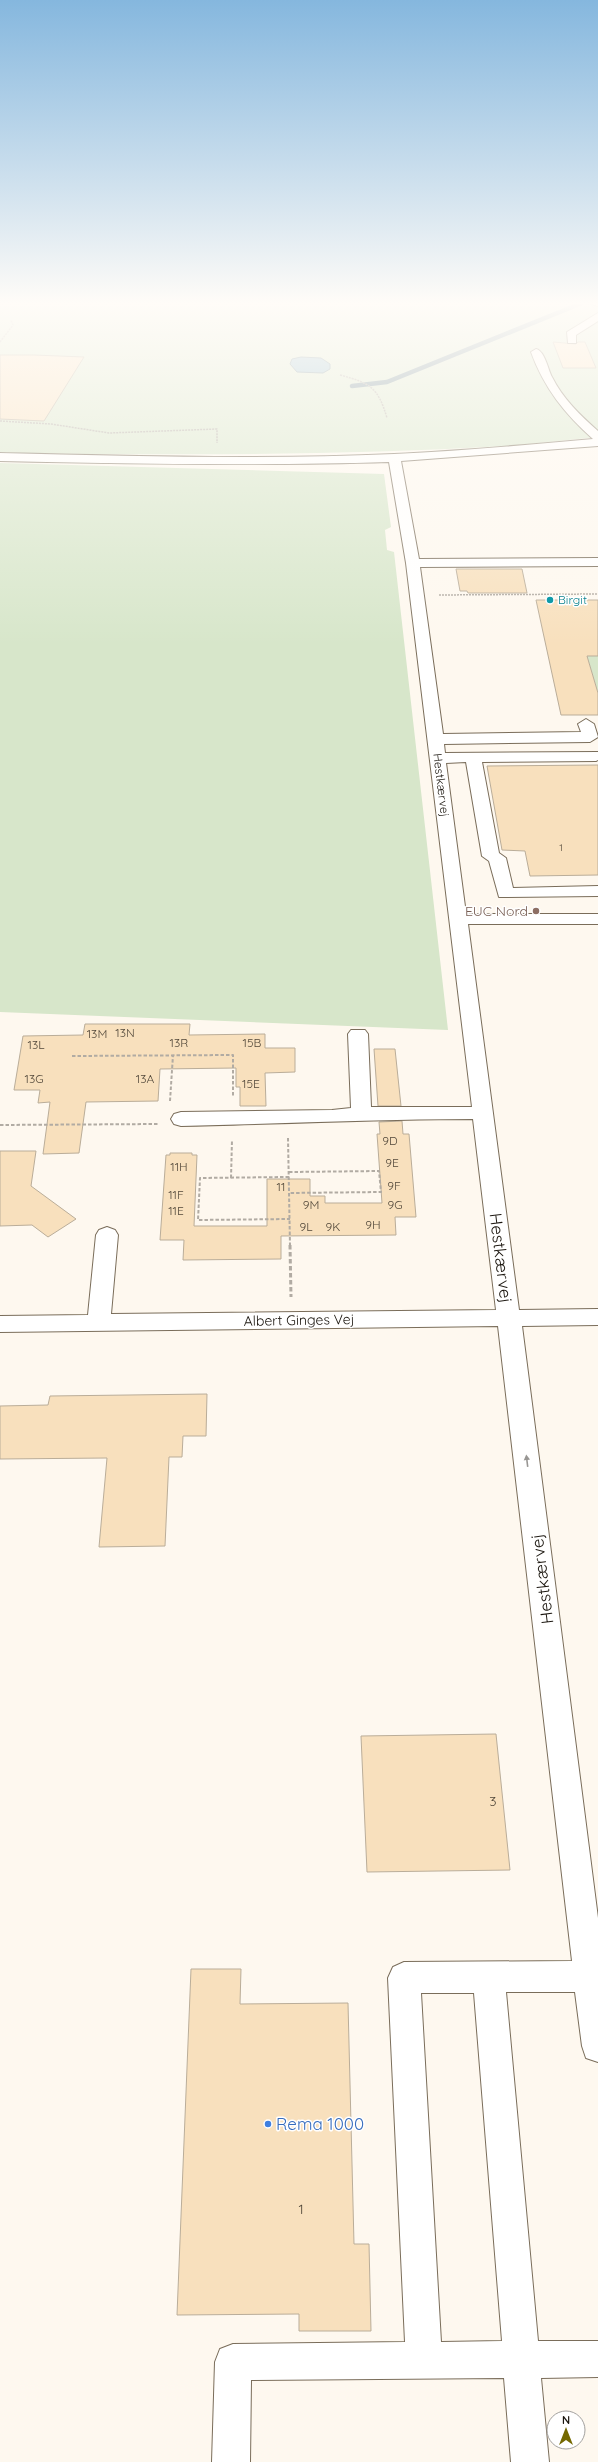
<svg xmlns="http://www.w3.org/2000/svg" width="598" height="2462" viewBox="0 0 598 2462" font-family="Quicksand,sans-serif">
<rect width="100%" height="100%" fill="#fef8ef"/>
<g fill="#d7e6ca">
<path d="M0,300H598V437C567,440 536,444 505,446C337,456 168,455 0,453Z"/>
<path d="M0,463L384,474L391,527L385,530L387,550L394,552L448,1030L0,1012Z"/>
<path d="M587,656H598V693Z"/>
</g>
<path fill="#90bbce" stroke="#6d8994" d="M301,357L321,358L330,364V369L323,373L297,372L290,364L292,359Z"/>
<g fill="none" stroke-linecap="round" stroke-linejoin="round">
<path stroke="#6d8994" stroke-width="4.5" d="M352,386L387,382L582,303"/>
</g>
<g fill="#f8e0bd" stroke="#baad99">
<path d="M553,342L576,344L578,342H585L596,368H563Z"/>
<path d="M0,355H34L84,357L44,421L0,419Z"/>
<path d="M456,569H522L527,593H468L467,591H460Z"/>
<path d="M536,600H598V656H587L598,693V715H561Z"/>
<path d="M598,765V875L530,876L525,851L502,850L487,766Z"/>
<path d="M85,1024H190L189,1035L265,1034V1048H295V1072L265,1073L266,1106H240V1087H236V1068L160,1069L158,1101L86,1102L79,1153L43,1154L50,1102L38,1103L40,1090H14L23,1036L83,1035Z"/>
<path d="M374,1049H395L401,1106H378Z"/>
<path d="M402,1121L403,1134H409L416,1217H395L396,1235L281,1236V1259L183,1260L184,1240H160L166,1155H170V1153H192V1155H197L194,1226H267V1179H310V1196H325V1203H382L377,1134H380L379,1122Z"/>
<path d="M0,1151H36L31,1186L76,1219L48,1237L32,1225L0,1226Z"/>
<path d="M207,1394L206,1436H183L182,1457H169L165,1546L99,1547L107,1458L0,1459V1406L48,1405L50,1396Z"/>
<path d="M496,1734L510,1870L367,1872L361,1736Z"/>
<path d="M191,1969H241L240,2004L348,2003L354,2244H369L371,2331H299V2314L177,2315Z"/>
</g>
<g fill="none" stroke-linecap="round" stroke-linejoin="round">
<g stroke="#7a6d5a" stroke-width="2">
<g id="minor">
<path d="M583,300H598V306L585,302Z"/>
<path d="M598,313V321L576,335V343H568L567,332Z"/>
<path d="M536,349C545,351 548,370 552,377C563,399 580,415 598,431V446L401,461L419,559L598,558V566L420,567L443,734L581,732L578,724L586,719L594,724L598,737L590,742L444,744L445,753L598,752V760L596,761L482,762L499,853L506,858L513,888L598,886V896L499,897L489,861L482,856L466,762L446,763L466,914H598V924H468L519,1310L598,1309V1325L522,1326L598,1918V2062L586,2058L582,2046L575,1992H506L538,2341H598V2377L541,2378L549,2462H511L504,2378L251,2380L250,2462H212L215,2362L220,2349L233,2344L405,2342L388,1978L393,1967L404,1962L572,1961L498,1326L0,1332V1316L88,1315L96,1235L99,1230L107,1227L115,1230L118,1235L111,1314L496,1310L473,1119C376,1119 279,1124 181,1126L174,1124L171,1119L174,1114L181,1112L332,1110L351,1108L348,1034L351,1030H365L368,1034L371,1107H472L406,563L389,462C259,466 130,464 0,461V453C131,456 263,460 394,454C460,451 527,445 593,439C565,414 544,388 531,352ZM421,1993H474L502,2341L441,2342Z"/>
</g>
</g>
<g stroke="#b1aba3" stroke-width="1.5" stroke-dasharray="2 1" stroke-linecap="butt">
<path d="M0,342L13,325L11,320"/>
<path d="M340,375C370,383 378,387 387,418"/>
<path d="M0,421L51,424L109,433L217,429V443"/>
<path d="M439,595L598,594"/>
</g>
<g stroke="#b1aba3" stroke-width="2" stroke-dasharray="3.5 2" stroke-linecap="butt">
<path d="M72,1056L233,1055V1097"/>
<path d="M170,1101L173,1055"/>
<path d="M0,1125L159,1124"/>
<path d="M288,1138L290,1246"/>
<path d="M289,1172L379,1171L381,1192L289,1193"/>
<path d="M289,1177L200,1178L198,1220L290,1219"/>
<path d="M231,1178L232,1140"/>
</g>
<path stroke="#b1aba3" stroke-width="3" stroke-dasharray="4.5 2.5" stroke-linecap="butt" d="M290,1245L291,1297"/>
<use href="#minor" fill="#fff" fill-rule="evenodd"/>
</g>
<defs><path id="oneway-solid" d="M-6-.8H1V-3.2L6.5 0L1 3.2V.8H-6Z"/></defs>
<use fill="#989693" href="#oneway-solid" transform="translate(527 1461) rotate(-97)"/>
<linearGradient id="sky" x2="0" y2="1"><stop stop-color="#85b7de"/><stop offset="0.47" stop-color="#fffcf8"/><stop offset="1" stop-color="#fffcf8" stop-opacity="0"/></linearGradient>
<rect width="598" height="645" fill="url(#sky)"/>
<circle fill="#0f9aa8" stroke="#fff" stroke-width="1.5" cx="550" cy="600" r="4"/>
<circle fill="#8d6e63" stroke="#fff" stroke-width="1.5" cx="536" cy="911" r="4"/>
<circle fill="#3f7fe0" stroke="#fff" stroke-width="1.5" cx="268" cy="2124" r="4"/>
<g text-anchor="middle" stroke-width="3" stroke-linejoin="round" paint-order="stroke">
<g font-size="10" fill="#52483a">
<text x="561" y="851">1</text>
</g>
<g font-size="12" fill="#0d838f" stroke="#fff" text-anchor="start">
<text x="558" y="604">Birgit</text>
</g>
<g font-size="12" fill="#1a150e" stroke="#fff">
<text transform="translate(441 785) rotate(83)" y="4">Hestkærvej</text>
</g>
<g font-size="12" fill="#52483a">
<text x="125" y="1037">13N</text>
<text x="97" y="1038">13M</text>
<text x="179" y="1047">13R</text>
<text x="252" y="1047">15B</text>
<text x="36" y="1049">13L</text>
<text x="34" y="1083">13G</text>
<text x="145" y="1083">13A</text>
<text x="251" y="1088">15E</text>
<text x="390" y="1145">9D</text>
<text x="392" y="1167">9E</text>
<text x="179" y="1171">11H</text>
<text x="394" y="1190">9F</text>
<text x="281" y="1191">11</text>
<text x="176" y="1199">11F</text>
<text x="311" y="1209">9M</text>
<text x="395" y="1209">9G</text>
<text x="176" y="1215">11E</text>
<text x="373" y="1229">9H</text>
<text x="306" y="1231">9L</text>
<text x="333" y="1231">9K</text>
</g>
<g font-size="14" fill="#785e54" stroke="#fff" text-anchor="end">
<text x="528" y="916">EUC Nord</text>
</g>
<g font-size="14" fill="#1a150e" stroke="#fff">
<text transform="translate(299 1320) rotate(-1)" y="5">Albert Ginges Vej</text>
</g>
<g font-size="14" fill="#52483a">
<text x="493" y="1806">3</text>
<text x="301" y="2214">1</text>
</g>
<g font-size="17" fill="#1a150e" stroke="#fff">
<text transform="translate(501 1258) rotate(83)" y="6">Hestkærvej</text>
<text transform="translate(542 1579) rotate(-97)" y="6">Hestkærvej</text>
</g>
<g font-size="17" fill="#366cbe" stroke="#fff" text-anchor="start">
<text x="276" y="2130">Rema 1000</text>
</g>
</g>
<g transform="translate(566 2430)"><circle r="19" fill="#ffffff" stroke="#a3a19f"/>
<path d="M0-3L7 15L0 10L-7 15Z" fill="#746800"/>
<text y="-6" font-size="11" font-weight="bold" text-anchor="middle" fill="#1a150e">N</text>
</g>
</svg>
